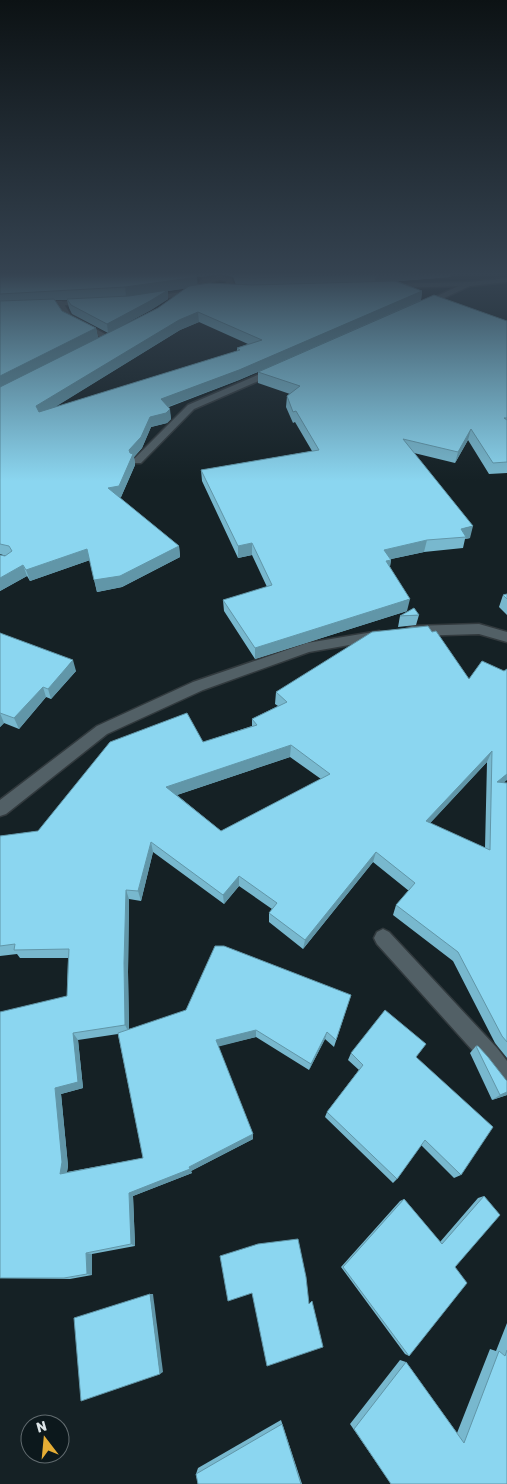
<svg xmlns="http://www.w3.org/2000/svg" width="507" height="1484" viewBox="0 0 507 1484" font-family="Rubik,sans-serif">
<rect width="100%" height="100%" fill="#152125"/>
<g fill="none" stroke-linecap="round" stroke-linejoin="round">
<g stroke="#323a3e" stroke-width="3">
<g id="street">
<path d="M467,282L474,284L425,307L418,305Z"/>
<path d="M56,301H62L71,315L112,338L105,340L65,319L55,303Z"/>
<path d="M276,367L279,368V372L194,409L141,463H133L132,461L188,405Z"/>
<path d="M479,624L507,632V642L479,634L412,636L407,634L405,631L407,628L412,626Z"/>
<path d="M379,631L384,633L386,636L384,639L309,652L203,690L107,734L6,814L0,816V800L97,726L193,682L307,643Z"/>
<path d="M383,929L389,932L497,1048L507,1061V1088L500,1085L483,1062L377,944L374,938L377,932Z"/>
</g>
</g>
<g stroke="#323a3e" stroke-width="3">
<g id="secondary">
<path d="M220,276L231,278L235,285L234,287C222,293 207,294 197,284L203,278ZM220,280L225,281L227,284L216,288L206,284Z"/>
<path d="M507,278V282L470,286L389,288L385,286L389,284L470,282Z"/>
<path d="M194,290H197V294L148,301L144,299L148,297Z"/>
<path d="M87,300H90V304L0,309V305Z"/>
</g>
</g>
<use href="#street" fill="#526066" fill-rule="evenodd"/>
<use href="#secondary" fill="#526066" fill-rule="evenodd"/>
</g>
<g fill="#78b8ce" fill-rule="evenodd">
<path d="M0,273H451L450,277L397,281L422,291L421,300L507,321V473L489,474L468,440L455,463L414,453L470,538L465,539L463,548L424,552L391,559L390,567L407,611L255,659L224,611L223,600L267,587L252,555L238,558L202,481L201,470L312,451L295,422L293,423L286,407L287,396L290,394L258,383V372L239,380L169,407L171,419L167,423L151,427L142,448L134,457L135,465L121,497L120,498L179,546L180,557L122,587L97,592L90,560L30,581L27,576L0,591V555L5,556H6L0,554ZM220,274L233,277L236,285H197L196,276L201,277ZM186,288L158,308L112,331L151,310L168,299V291ZM55,300H67L69,308L72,314L108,333L98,338L96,328L62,311ZM199,322L248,344L237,348V351L53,408L180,330Z"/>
<path d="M507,594V615L499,607L503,595Z"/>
<path d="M419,615L416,625L398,627L400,616Z"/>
<path d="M0,633L76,671L51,699L46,697L19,729L4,723L0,727Z"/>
<path d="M469,679L504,783H507V1058L495,1043L453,961L393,915L396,905L409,891L373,862L303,949L269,922V913L272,909L239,886L224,904L153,852L141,901L129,899L128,972L129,1029L351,995L334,1047L325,1039L309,1070L256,1037L218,1046L253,1134V1139L191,1171L192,1173L133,1196L135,1246L92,1254V1275L70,1279L0,1278L67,996L68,958H20L17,954L0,956V836L38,831L203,742L252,726V719L278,706L275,704L276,692ZM290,757L321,779L221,831L177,795ZM487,762L485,848L430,823ZM118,1034L143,1158L67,1172L68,1166L61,1094L83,1088L78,1040Z"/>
<path d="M476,1046L506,1080L507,1095L492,1100L470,1053Z"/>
<path d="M351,1053L416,1057L461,1175L454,1178L421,1145L397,1179L393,1183L325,1117L327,1112L359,1070L348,1060Z"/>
<path d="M484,1196L455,1267L409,1356L405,1354L341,1267L400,1201L404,1199L440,1242L478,1198Z"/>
<path d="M507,1323V1484H391L350,1424L400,1360L406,1362L457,1433L490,1349L496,1351Z"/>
<path d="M281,1420L302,1484H198L196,1474L198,1468Z"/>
</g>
<g fill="#6196a8">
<path d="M201,273H220V274L201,277Z"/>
<path d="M385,273H451L450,277L375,283L376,274Z"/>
<path d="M197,277L198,287L168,291V299L151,310L108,333L107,324L126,296L125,287Z"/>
<path d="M422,291L421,300L239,380L162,409L161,399Z"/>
<path d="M198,312L199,322L180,330L39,417L36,406L179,320Z"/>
<path d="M96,328L98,338L0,388V376Z"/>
<path d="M170,409L171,419L167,423L151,427L142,448L134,457L135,465L121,497L110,499L108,488L129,450L150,417Z"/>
<path d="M471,429L468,440L455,463L458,452Z"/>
<path d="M473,526L470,538L465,539L466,537L461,529Z"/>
<path d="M427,540L424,552L382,561L384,550Z"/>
<path d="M252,543V555L238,558V546Z"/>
<path d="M179,546L180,557L122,587L97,592L94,580Z"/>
<path d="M87,549L90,560L30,581L26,570Z"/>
<path d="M391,560L389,571L386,561Z"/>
<path d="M23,565L27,576L0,591V578Z"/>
<path d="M410,599L407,611L255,659V648Z"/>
<path d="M73,660L76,671L51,699L48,689Z"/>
<path d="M43,687L46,697L19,729L14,718Z"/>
<path d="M0,713L4,723L0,727Z"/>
<path d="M291,745L290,757L168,798L166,787Z"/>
<path d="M492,751L487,762L422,832L426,821Z"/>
<path d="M507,774V780L492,793L497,782Z"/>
<path d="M151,842L153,852L141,901L138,891Z"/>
<path d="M376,852L373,862L303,949L305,940Z"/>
<path d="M239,876V886L224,904L223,895Z"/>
<path d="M126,890L129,899L128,972L129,1033L125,1025L124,963Z"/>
<path d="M256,1030V1037L217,1047L216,1040Z"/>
<path d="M327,1032L325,1039L309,1070L311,1064Z"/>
<path d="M73,1033L78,1040L83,1088L61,1094L68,1166L66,1177L60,1174L55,1088Z"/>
<path d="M507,1092V1095L492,1100L500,1095Z"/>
<path d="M253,1134V1139L191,1171L192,1173L133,1196L135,1246L131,1244L129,1193L189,1167Z"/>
<path d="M86,1253L92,1254V1275L87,1274Z"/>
<path d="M150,1294H153L163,1372L160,1374Z"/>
</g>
<g fill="#8bd6f0" stroke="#6196a8" fill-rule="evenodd">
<path d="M0,273H195L197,277L125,287L0,294Z"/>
<path d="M235,273H385L252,278L236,277Z"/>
<path d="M395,281L422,291L239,370L161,399L170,409L166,413L150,417L141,437L129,450L130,453L133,454L119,486L108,488L179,546L120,576L94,580L87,549L26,570L23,565L0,578V555L5,556L12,551L9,546L0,544V387L158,308L189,286L209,283L252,285ZM198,312L262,340L237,348L240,350L39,412L36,406L179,320Z"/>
<path d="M168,290L150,301L107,324L71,305L67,299L129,296Z"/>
<path d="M434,295L507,321V418H504L507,420V462L493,463L471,429L458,452L403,439L473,526L461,529L466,537L427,540L384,550L391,560L386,561L410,599L255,648L223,600L272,585L252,543L238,546L201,470L319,450L296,411L293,412L287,396L300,386L258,372Z"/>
<path d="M54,299L62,311L96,328L0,376V301Z"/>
<path d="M507,594V599L503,595Z"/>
<path d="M414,608L419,615L400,616Z"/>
<path d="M428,626L432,632L436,631L469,679L482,661L504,671L507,669V774L497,782L507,783V1042L502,1036L458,952L396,905L415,883L376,852L305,940L269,913L277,903L239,876L223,895L151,842L138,891L126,890L124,963L125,1025L73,1033L78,1082L55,1088L62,1162L60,1174L143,1158L118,1033L186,1010L215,946H224L351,995L336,1040L327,1032L311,1064L256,1030L216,1040L253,1134L189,1167L190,1169L129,1193L131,1244L86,1253L87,1274L64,1278H0V1012L67,996L69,949L14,950L15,944L0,946V836L38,831L110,742L187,713L203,742L257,725L252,719L287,702L276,692L372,632ZM291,745L330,774L221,831L166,787ZM492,751L490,850L426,821Z"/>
<path d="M0,633L73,660L48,689L43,687L14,718L0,713Z"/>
<path d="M385,1010L426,1044L416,1057L493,1127L461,1175L425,1140L397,1179L327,1112L363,1065L351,1053Z"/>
<path d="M476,1046H478L488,1057L506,1080L507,1081V1092L500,1095Z"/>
<path d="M484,1196L500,1215L455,1267L467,1283L409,1356L343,1267L404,1199L442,1244Z"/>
<path d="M298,1239L306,1277L309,1304L312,1301L323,1347L267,1366L252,1293L228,1301L220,1256L258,1244Z"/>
<path d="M150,1294L160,1374L81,1401L74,1318Z"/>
<path d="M507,1350V1484H391L354,1429L406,1362L464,1443L499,1351L505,1356Z"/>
<path d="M282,1424L301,1484H198L196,1474Z"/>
</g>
<linearGradient id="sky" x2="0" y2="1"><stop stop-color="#0c1214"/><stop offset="0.57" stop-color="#354351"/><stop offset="1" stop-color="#354351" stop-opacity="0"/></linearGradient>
<rect width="507" height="481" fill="url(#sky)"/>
<g transform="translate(45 1439) rotate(344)"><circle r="24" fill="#0c181c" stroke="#606a6e"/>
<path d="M0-4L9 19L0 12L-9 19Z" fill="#e5ad35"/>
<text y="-8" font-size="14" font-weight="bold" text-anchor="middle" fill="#dde5e8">N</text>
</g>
</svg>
